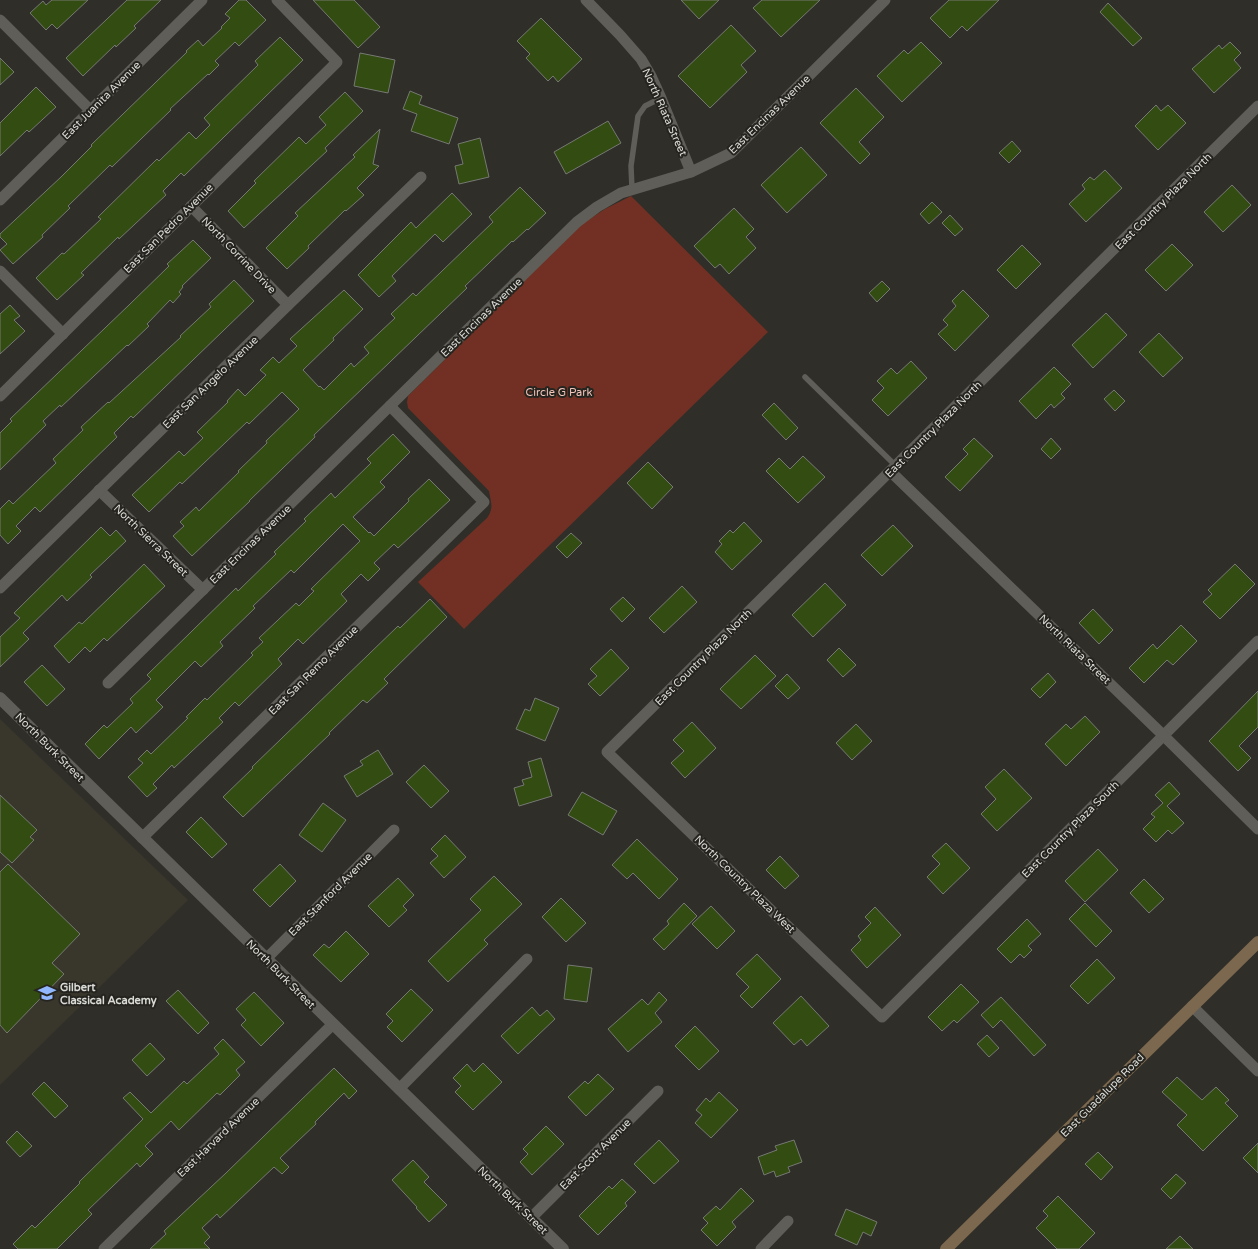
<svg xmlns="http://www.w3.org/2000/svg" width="1258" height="1249" viewBox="0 0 1258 1249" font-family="'Varela Round',sans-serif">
<rect width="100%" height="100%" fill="#2f2e29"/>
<path fill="#39372c" d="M0,719L188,900L0,1085Z"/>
<path fill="#713023" d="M631,196L768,332L464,629L418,582L487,518C494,508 491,503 489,491L408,408L407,402L408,396L582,224L605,209Z"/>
<g fill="#324c12" stroke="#767973">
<path d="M52,0H88L57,29L52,24L46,30L30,13L43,1L46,5Z"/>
<path d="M127,0H161L134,26L136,28L116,47L115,45L83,76L66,58Z"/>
<path d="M239,0H246L266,20L239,46L235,42L215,61L219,65L209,75L208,74L170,109L171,110L112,167L110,165L68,206L70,208L42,235L43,237L13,264L0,250L7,244L0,237V234L61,177L92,146L91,145L187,52L186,51L198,40L203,46L222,28L221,27L230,18L225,14Z"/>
<path d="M313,0H354L380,27L358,48Z"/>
<path d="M681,0H719L699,19Z"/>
<path d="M762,0H820L781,37L753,8Z"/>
<path d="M949,0H999L967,31L962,26L950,38L930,18Z"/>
<path d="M1108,3L1142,38L1133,46L1100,12Z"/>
<path d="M541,18L582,59L558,82L553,76L548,81L526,58L530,54L517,41Z"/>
<path d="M731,25L756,51L741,65L747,72L710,108L678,76Z"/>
<path d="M280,37L303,60L184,176L181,173L163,191L166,195L119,239L118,237L81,273L84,275L57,300L36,278L62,253L64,254L101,219L98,217L157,159L159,161L189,132L196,139L210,125L204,118L258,65L255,61Z"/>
<path d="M921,42L942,63L902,102L877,76L904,50L908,54Z"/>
<path d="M1230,42L1241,53L1234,60L1241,68L1214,93L1192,69L1219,45L1222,49Z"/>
<path d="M360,53L395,60L388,93L354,86Z"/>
<path d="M0,58L14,72L0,85Z"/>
<path d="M36,87L56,107L29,132L27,130L0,156V123Z"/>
<path d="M856,88L884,117L859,142L870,154L860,164L820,123Z"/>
<path d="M410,91L422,96L419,104L458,118L449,144L411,131L417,114L403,109Z"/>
<path d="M345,92L363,111L325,148L327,151L244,228L228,211L256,183L254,181L299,137L306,144L326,125L319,117Z"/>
<path d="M1156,105L1161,111L1168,105L1186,123L1158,150L1135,126Z"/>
<path d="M608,121L621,143L566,174L554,152Z"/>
<path d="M380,129L373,164L379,166L357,188L364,195L346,211L345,210L308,246L309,248L287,269L266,248L298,216L295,213L355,157L353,155Z"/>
<path d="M480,138L489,177L459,184L455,166L463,164L458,144Z"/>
<path d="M1012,141L1021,151L1009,163L999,153Z"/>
<path d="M801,147L827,175L787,213L761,185Z"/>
<path d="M1105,170L1122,188L1086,222L1069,204L1085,189L1082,185L1090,177L1094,180Z"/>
<path d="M1232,185L1251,205L1223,232L1204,212Z"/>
<path d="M520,187L546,213L528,230L527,229L513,242L512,241L465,286L467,288L314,435L315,437L249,501H250L192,556L173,536L184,526L180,522L196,507L199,511L239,472L238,471L267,443L266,441L299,409L282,392L249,424L247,422L182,484L180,482L149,512L132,495L179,451L184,456L203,438L197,432L228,402L227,401L238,389L245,396L266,375L260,370L273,357L279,363L297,346L290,339L344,290L363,309L333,338L334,340L303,370L319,387L320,386L324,390L351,363L354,367L369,353L364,347L395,318L391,314L413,293L416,296L493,222L489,217Z"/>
<path d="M452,193L472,214L443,242L435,234L392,276L396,281L379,297L358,275L411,222L416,228Z"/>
<path d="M932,202L942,212L929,224L920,214Z"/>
<path d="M734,208L754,229L746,237L756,248L729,274L720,264L715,268L694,246Z"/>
<path d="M950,215L963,229L955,236L942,223Z"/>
<path d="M193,240L211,258L182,286L183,287L179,292L181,294L173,303L170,300L147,324L149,326L128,346L127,345L61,407L60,405L43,421L46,425L0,470V433L12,421L10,419L129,305L169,266L167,264Z"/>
<path d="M1172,244L1193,265L1166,291L1145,270Z"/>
<path d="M1022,245L1041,264L1016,289L997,270Z"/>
<path d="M234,280L254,301L133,418L131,416L114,433L117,437L40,512L35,507L16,526L21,531L8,544L0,535V509L9,500L13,504L56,463L53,459L83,430L81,427L108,402L109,403L181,337L180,336L211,307L209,304Z"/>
<path d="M882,281L890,289L877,302L869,293Z"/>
<path d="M963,290L989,316L955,351L938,334L948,325L943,320L956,306L952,301Z"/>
<path d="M10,305L20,316L14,320L25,331L0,354V314Z"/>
<path d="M1106,313L1127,335L1093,368L1072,345Z"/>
<path d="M1159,333L1183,358L1163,377L1139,352Z"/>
<path d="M911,361L927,378L888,416L872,400L884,388L877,381L891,368L897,374Z"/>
<path d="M1054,367L1071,384L1061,394L1065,398L1054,408L1051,404L1036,419L1019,401Z"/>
<path d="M1114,390L1125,401L1115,411L1104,399Z"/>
<path d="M774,403L798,428L786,440L762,415Z"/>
<path d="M393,434L410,452L380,482L385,487L353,517L369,533L370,532L374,536L409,501L408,499L429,479L450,500L398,548L394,544L374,563L380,569L368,581L361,574L341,594L347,601L303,644L298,639L278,659L282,664L239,706L235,702L219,718L223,722L174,768L172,765L153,784L157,788L147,797L128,777L143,763L138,759L147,750L151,754L188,718L186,717L205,698L207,700L253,655L251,653L263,642L259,638L296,603L299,606L314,591L311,589L360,541L343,524L294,573L291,570L253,606L255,608L220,642L223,646L201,667L195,661L156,700L163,707L136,733L131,727L99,759L85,744L104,725L107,728L133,703L130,699L151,679L147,675L236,588L238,591L276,554L274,552L306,521L304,519L331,493L335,498L371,463L367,459Z"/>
<path d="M974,438L993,456L960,491L945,477L968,454L963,449Z"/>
<path d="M1051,438L1061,449L1051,459L1041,449Z"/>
<path d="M803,456L825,477L798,503L766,471L779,458L790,469Z"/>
<path d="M648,462L673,487L652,509L627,483Z"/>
<path d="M744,522L762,541L732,570L715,552L722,544L719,541L730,530L733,533Z"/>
<path d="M893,525L913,546L882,576L861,555Z"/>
<path d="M101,527L110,536L116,530L126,541L90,575L92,577L67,601L62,595L23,633L29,639L0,667V637L20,618L14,613Z"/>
<path d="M571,533L582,543L567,558L556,547Z"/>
<path d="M144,564L165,586L107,641L104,638L90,652L85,647L69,663L54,646L79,622L82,624Z"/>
<path d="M1235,564L1255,584L1220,619L1203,602L1212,594L1208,590Z"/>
<path d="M825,583L846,605L813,637L792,615Z"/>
<path d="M682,586L697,602L664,633L649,618Z"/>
<path d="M623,597L635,609L622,622L610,609Z"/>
<path d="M430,599L447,617L384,679L388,683L367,703L363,700L329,733L330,734L243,817L223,797L253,768L252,767L398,626L400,628Z"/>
<path d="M1093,609L1113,630L1099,644L1079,623Z"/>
<path d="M1181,625L1197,641L1173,665L1167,660L1144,683L1129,668L1153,644L1157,649Z"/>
<path d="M839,648L856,665L843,677L827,660Z"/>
<path d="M611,649L629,668L600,696L588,684L597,676L590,669Z"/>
<path d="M755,655L776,676L741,709L720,689Z"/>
<path d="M42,665L65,689L47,706L24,682Z"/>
<path d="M1048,673L1056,682L1040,698L1031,689Z"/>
<path d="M787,674L800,688L788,699L775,686Z"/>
<path d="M1258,691V727L1239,746L1251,758L1238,771L1209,741Z"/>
<path d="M535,698L559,708L545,741L516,729L525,709L530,711Z"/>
<path d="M1085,716L1100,732L1066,766L1045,744L1066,724L1071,729Z"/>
<path d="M692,722L716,748L685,778L671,763L684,751L673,740Z"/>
<path d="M856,724L872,741L852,760L836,743Z"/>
<path d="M378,750L393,774L357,797L344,776L363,765L360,761Z"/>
<path d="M541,758L552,796L519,806L514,788L524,785L522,780L532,777L528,762Z"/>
<path d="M424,765L449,791L431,808L406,782Z"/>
<path d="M1004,769L1032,798L997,831L981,814L996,799L985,787Z"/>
<path d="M1169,782L1180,794L1167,806L1184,823L1172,834L1168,830L1156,842L1143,829L1155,817L1151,814L1163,803L1155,795Z"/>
<path d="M582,792L617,811L603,835L568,815Z"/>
<path d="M0,795L37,830L30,837L34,840L12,863L0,852Z"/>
<path d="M323,803L346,820L322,852L299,835Z"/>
<path d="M201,817L227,844L212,858L186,832Z"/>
<path d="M445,835L466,857L444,878L430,863L438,856L431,849Z"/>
<path d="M637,839L678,879L659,899L633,873L627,879L612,865Z"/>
<path d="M946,843L970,868L943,894L927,877L940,864L932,856Z"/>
<path d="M1098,849L1118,870L1085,902L1065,881Z"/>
<path d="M780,856L799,876L785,889L766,870Z"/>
<path d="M8,864L80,934L52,963L64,974L7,1033L0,1025V872Z"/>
<path d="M280,864L296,881L270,907L253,890Z"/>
<path d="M494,876L522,904L484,940L488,944L448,982L428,961L481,910L470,899Z"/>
<path d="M398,878L414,895L403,906L407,910L389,927L368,906Z"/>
<path d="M1144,879L1164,899L1149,913L1130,893Z"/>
<path d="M561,898L586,923L566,942L542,917Z"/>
<path d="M684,903L697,916L664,950L653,939L669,924L667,921Z"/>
<path d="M1085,903L1112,931L1096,947L1069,919Z"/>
<path d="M711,906L735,931L717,949L692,924Z"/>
<path d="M875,907L901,935L867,968L851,950L861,940L858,936L871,923L865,917Z"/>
<path d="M1027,919L1041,934L1028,946L1032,950L1024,958L1020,954L1011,963L997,949Z"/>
<path d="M346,931L369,954L341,982L313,955L324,944L329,948Z"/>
<path d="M757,954L781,979L752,1008L740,996L749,987L736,974Z"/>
<path d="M1097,959L1115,978L1088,1004L1070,986Z"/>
<path d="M568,965L592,968L587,1002L564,999Z"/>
<path d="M961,984L979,1002L957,1023L954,1020L942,1031L928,1017Z"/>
<path d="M411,989L433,1010L402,1042L387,1027L393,1021L386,1014Z"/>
<path d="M178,990L209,1023L198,1034L166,1001Z"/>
<path d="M254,992L284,1023L261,1046L241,1025L246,1020L236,1009Z"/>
<path d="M659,992L667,1000L655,1013L662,1022L628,1052L608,1029L642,999L648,1005Z"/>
<path d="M801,996L829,1026L807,1046L801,1039L794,1045L773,1023Z"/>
<path d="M1001,997L1046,1045L1034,1056L1001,1020L993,1028L981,1015Z"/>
<path d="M532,1007L540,1016L547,1010L555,1019L518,1054L501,1036Z"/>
<path d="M695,1026L719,1051L699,1070L675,1046Z"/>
<path d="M987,1035L999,1048L989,1057L977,1044Z"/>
<path d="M223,1039L245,1062L236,1070L240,1075L220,1095L217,1093L179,1130L171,1121L145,1146L153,1154L140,1167L137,1163L88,1210L92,1214L57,1249H18L13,1244L32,1225L35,1228L80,1183L79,1182L143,1119L123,1098L130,1092L151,1113L184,1081L187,1084L219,1054L214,1048Z"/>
<path d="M150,1043L165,1059L147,1076L132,1060Z"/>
<path d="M483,1063L502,1082L473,1110L455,1092L461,1086L453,1078L467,1064L474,1072Z"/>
<path d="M334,1068L357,1091L349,1099L344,1093L315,1122L316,1124L280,1158L289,1167L282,1174L274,1167L220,1218L217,1214L202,1228L210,1237L204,1243L210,1249H150L166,1234L164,1231L226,1173Z"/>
<path d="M598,1074L614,1089L586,1116L568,1097L585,1081L588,1084Z"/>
<path d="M1177,1077L1202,1100L1216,1087L1229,1100L1225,1103L1238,1116L1203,1151L1177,1125L1187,1115L1162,1092Z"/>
<path d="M44,1082L68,1106L55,1118L32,1094Z"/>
<path d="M719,1092L738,1110L711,1138L695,1123L702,1115L696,1110L706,1098L710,1102Z"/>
<path d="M546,1126L564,1144L532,1175L520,1162L528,1154L523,1149Z"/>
<path d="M17,1131L32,1146L20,1157L6,1142Z"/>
<path d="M659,1140L679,1161L654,1184L634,1164Z"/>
<path d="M794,1140L802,1162L788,1167L790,1172L776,1177L774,1171L764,1175L758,1157L777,1150L775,1146Z"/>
<path d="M1258,1143V1173L1243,1158Z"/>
<path d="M1098,1152L1113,1167L1101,1180L1085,1164Z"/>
<path d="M413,1160L429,1177L424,1182L447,1205L429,1222L416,1208L417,1207L392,1180Z"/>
<path d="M1176,1174L1186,1183L1171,1199L1161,1189Z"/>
<path d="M622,1179L636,1192L625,1203L627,1206L598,1235L579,1216L609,1186L612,1189Z"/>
<path d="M741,1188L754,1201L732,1222L736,1227L717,1246L701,1230L708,1223L703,1218L716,1206L720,1210Z"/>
<path d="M1058,1196L1095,1233L1079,1249H1057L1036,1228L1048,1216L1043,1211Z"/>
<path d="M846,1209L877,1222L871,1236L863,1232L857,1245L835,1235Z"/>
<path d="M1180,1236L1193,1249H1166Z"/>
</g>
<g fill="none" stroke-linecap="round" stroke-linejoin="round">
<g stroke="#5f5e58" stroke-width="5.5">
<path d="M632,189L631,166L638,116L645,106L661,98"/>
<path d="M805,377L895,465"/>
</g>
<g stroke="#5f5e58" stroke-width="11">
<path d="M586,0L620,35L641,59L651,76L661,98L691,172"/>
<path d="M0,20L90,110"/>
<path d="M1258,106L607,752L882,1017L1258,641"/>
<path d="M0,200L202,0"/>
<path d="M191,206L288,305"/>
<path d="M0,271L63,334"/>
<path d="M0,396L337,62L277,0"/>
<path d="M890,471L1164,736L1258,829"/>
<path d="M99,490L203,590"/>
<path d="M0,588L288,305L421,177"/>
<path d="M108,683L577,222L597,207L621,193L691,172L731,153L885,0"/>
<path d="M142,838L484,502L390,406"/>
<path d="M266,959L394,830"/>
<path d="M1192,1006L1258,1071"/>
<path d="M399,1089L527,959"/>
<path d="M531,1218L658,1091"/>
<path d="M104,1249L332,1025"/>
<path d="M761,1249L788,1221"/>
</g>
<path stroke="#5f5e58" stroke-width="12" d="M0,698L563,1249"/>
<path stroke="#7c684e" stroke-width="12" d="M946,1249L1258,942"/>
</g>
<defs>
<g id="school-bare" transform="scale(1.38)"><path d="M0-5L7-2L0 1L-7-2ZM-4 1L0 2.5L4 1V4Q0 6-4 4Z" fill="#91b8fd" stroke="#25241f" stroke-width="2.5" paint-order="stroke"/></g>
</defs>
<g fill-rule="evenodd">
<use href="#school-bare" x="47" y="993"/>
</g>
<g text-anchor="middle" stroke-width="4" stroke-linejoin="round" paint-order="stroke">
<g font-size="11" fill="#dadad6" stroke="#25241f">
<text transform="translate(101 100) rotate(-45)" y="4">East Juanita Avenue</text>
<text transform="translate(665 112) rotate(66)" y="4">North Riata Street</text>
<text transform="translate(769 114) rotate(-44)" y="4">East Encinas Avenue</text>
<text transform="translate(1163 201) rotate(-45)" y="4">East Country Plaza North</text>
<text transform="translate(168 228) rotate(-45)" y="4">East San Pedro Avenue</text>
<text transform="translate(239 255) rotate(46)" y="4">North Corrine Drive</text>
<text transform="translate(481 317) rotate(-44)" y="4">East Encinas Avenue</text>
<text transform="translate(210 382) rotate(-44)" y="4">East San Angelo Avenue</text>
<text transform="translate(933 429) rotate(-45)" y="4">East Country Plaza North</text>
<text transform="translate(151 540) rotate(44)" y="4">North Sierra Street</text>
<text transform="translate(250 544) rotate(-44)" y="4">East Encinas Avenue</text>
<text transform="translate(1075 649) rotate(44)" y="4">North Riata Street</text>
<text transform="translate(703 657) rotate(-45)" y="4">East Country Plaza North</text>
<text transform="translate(313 670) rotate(-45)" y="4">East San Remo Avenue</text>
<text transform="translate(50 747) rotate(45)" y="4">North Burk Street</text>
<text transform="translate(1070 829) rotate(-45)" y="4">East Country Plaza South</text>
<text transform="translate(745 884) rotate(44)" y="4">North Country Plaza West</text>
<text transform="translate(330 894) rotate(-45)" y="4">East Stanford Avenue</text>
<text transform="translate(281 974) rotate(45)" y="4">North Burk Street</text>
<text transform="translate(1102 1095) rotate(-45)" y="4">East Guadalupe Road</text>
<text transform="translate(218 1137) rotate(-44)" y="4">East Harvard Avenue</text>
<text transform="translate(595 1154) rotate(-45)" y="4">East Scott Avenue</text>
<text transform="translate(513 1200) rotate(44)" y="4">North Burk Street</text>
</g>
<g font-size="11" fill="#f4c5ba" stroke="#25241f">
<text x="559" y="396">Circle G Park</text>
</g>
<g font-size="11" font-weight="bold" fill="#dadad6" stroke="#25241f" text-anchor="start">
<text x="60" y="991">Gilbert<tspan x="60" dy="13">Classical Academy</tspan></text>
</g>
</g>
</svg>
